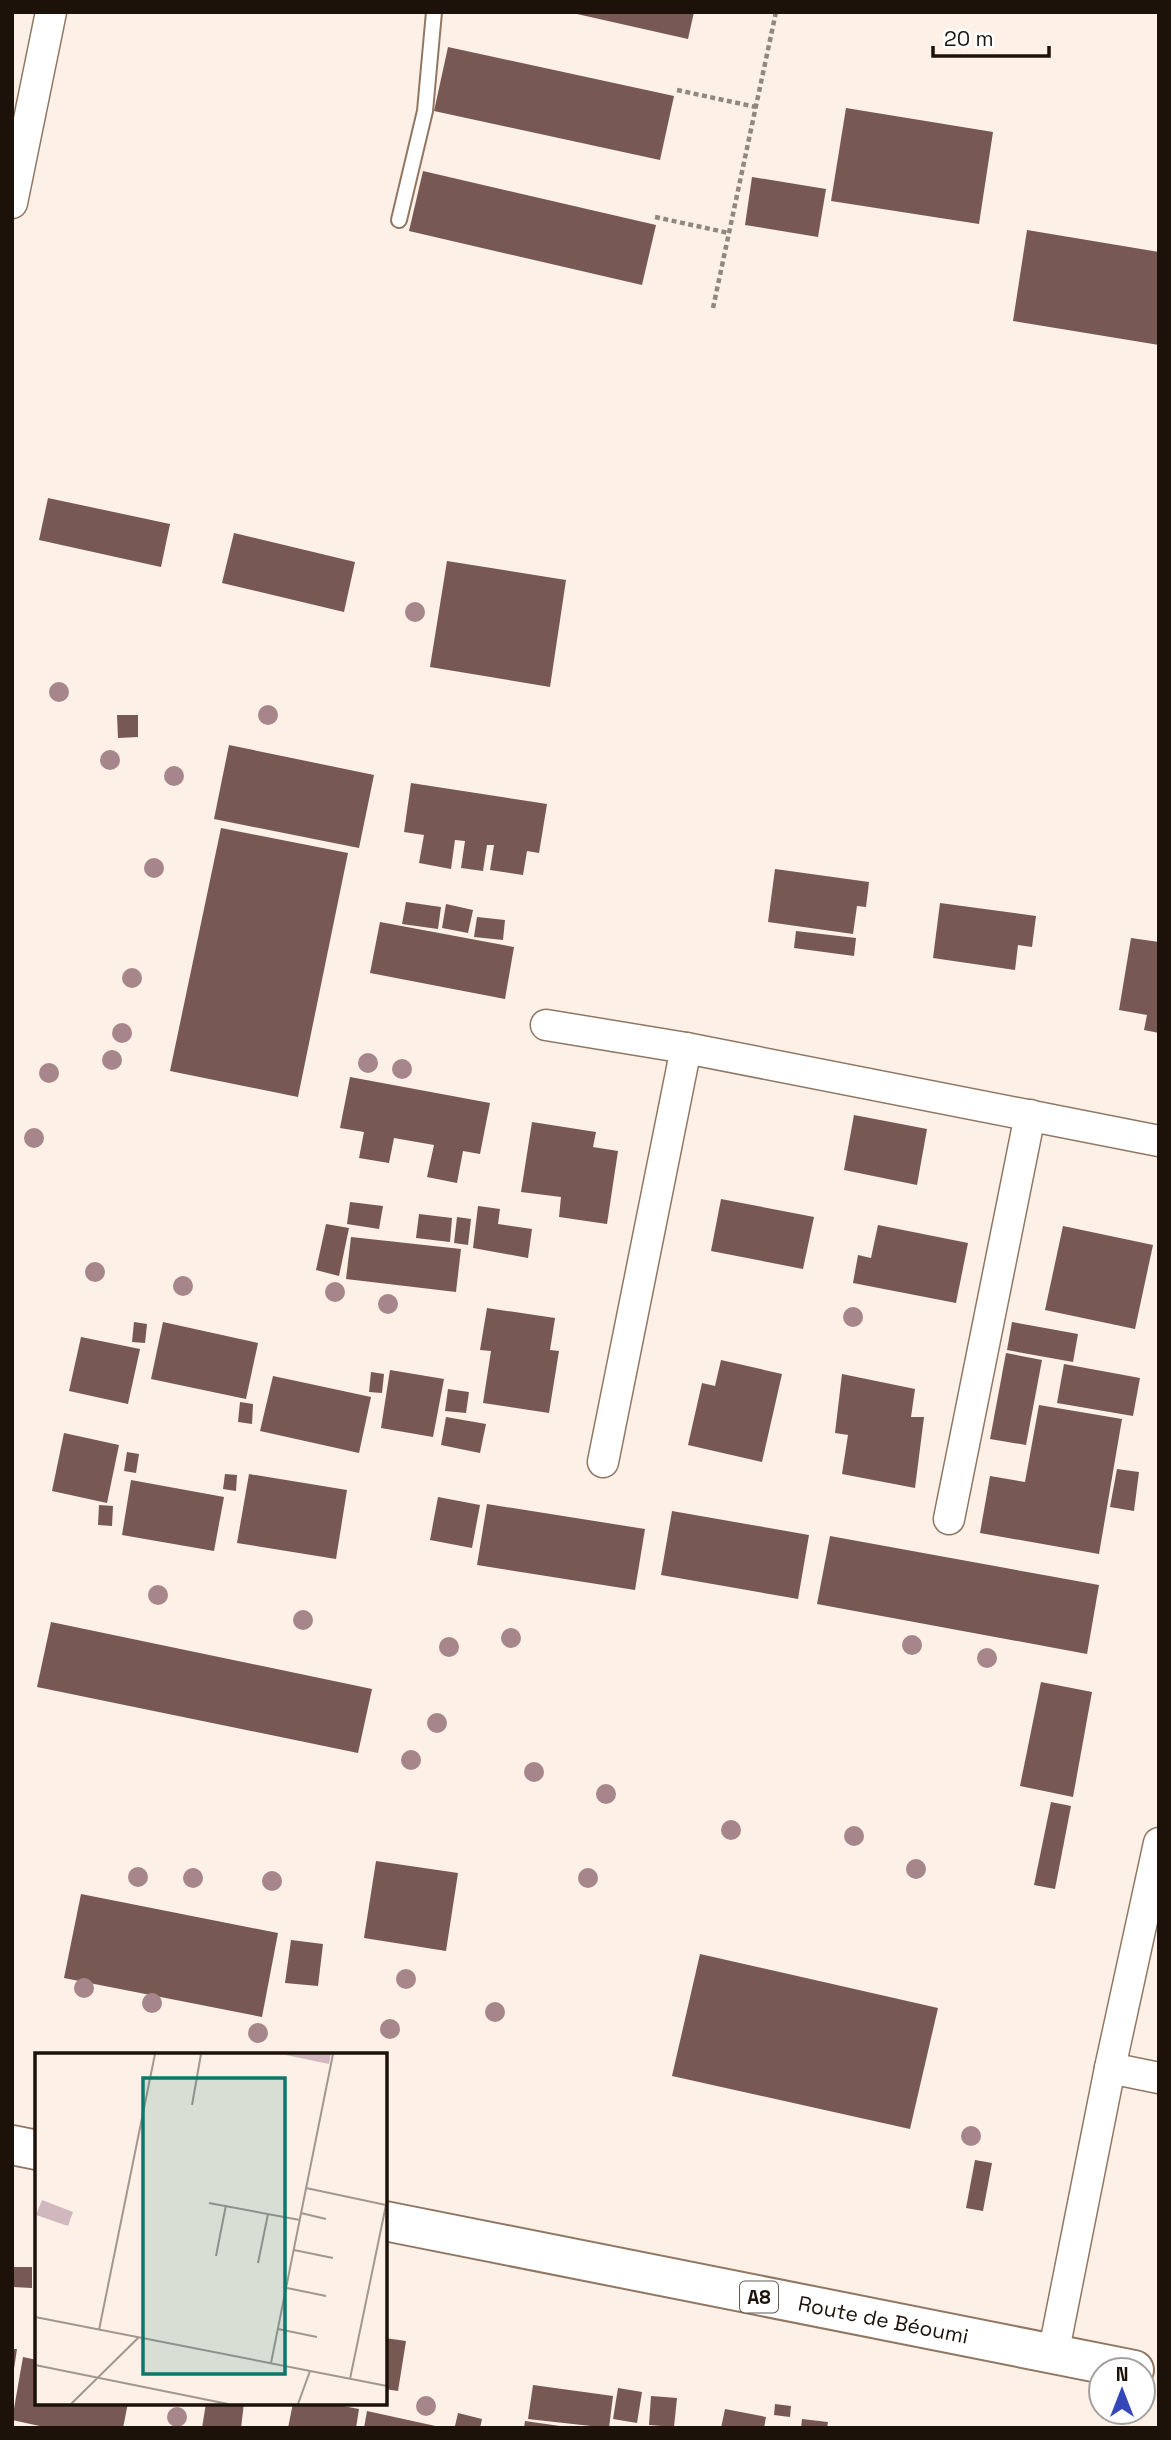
<svg xmlns="http://www.w3.org/2000/svg" width="1171" height="2440" viewBox="0 0 1171 2440" font-family="'Space Grotesk',sans-serif">
<rect width="100%" height="100%" fill="#fcf0e7"/>
<g fill="#785853">
<path d="M568,12H694L688,39Z"/>
<path d="M448,47L674,96L660,160L434,111Z"/>
<path d="M846,108L993,132L979,224L831,201Z"/>
<path d="M423,171L656,225L642,285L409,231Z"/>
<path d="M752,177L826,189L818,237L745,225Z"/>
<path d="M1027,230L1159,252V345L1013,321Z"/>
<path d="M48,498L170,524L161,567L39,540Z"/>
<path d="M234,533L355,562L344,612L222,583Z"/>
<path d="M447,561L566,580L550,687L430,667Z"/>
<path d="M117,715H138V737L118,738Z"/>
<path d="M229,745L374,775L359,848L214,819Z"/>
<path d="M411,783L547,804L539,853L527,851L523,875L490,870L494,845H487L483,871L461,868L465,841L455,840L451,869L419,863L424,835L404,832Z"/>
<path d="M221,828L348,853L298,1097L170,1071Z"/>
<path d="M775,869L869,882L866,907L857,906L853,934L768,922Z"/>
<path d="M406,902L441,907L438,929L402,924Z"/>
<path d="M940,903L1036,916L1032,947L1018,945L1015,970L933,958Z"/>
<path d="M446,904L473,910L468,933L442,928Z"/>
<path d="M477,917L505,920L503,940L474,937Z"/>
<path d="M380,922L514,947L505,999L370,973Z"/>
<path d="M796,931L856,938L854,956L794,948Z"/>
<path d="M1131,938L1159,942V1033L1144,1030L1147,1015L1119,1010Z"/>
<path d="M350,1077L490,1103L480,1154L463,1151L457,1183L427,1177L434,1145L394,1138L389,1163L359,1158L364,1132L340,1128Z"/>
<path d="M854,1115L927,1129L917,1185L844,1170Z"/>
<path d="M532,1122L596,1132L593,1147L618,1151L607,1224L559,1217L561,1197L521,1192Z"/>
<path d="M721,1199L814,1217L803,1269L711,1251Z"/>
<path d="M350,1202L383,1206L379,1229L347,1224Z"/>
<path d="M478,1206L500,1209L498,1224L532,1229L528,1258L473,1248Z"/>
<path d="M419,1214L452,1218L450,1242L416,1238Z"/>
<path d="M457,1217L471,1219L468,1245L454,1243Z"/>
<path d="M326,1224L349,1228L339,1276L316,1270Z"/>
<path d="M878,1225L968,1243L956,1303L853,1283L858,1255L871,1258Z"/>
<path d="M1063,1226L1153,1245L1135,1329L1045,1310Z"/>
<path d="M351,1237L461,1249L456,1292L346,1279Z"/>
<path d="M487,1308L555,1318L550,1350L559,1351L549,1413L483,1403L491,1351L480,1350Z"/>
<path d="M134,1322L147,1324L145,1343L132,1342Z"/>
<path d="M163,1322L258,1343L246,1399L151,1379Z"/>
<path d="M1012,1322L1078,1334L1073,1362L1007,1350Z"/>
<path d="M81,1337L140,1349L128,1404L69,1391Z"/>
<path d="M1006,1353L1042,1360L1026,1445L990,1439Z"/>
<path d="M721,1360L782,1374L762,1462L688,1445L702,1383L715,1386Z"/>
<path d="M1064,1364L1140,1378L1133,1416L1057,1403Z"/>
<path d="M390,1370L444,1379L433,1437L381,1428Z"/>
<path d="M371,1372L384,1374L382,1393L369,1392Z"/>
<path d="M842,1374L915,1389L911,1417H924L915,1488L842,1474L848,1435L835,1433Z"/>
<path d="M273,1376L371,1397L359,1453L260,1431Z"/>
<path d="M448,1389L469,1392L466,1413L445,1411Z"/>
<path d="M240,1402L253,1404L252,1424L238,1422Z"/>
<path d="M1039,1405L1122,1419L1099,1554L980,1533L990,1476L1025,1482Z"/>
<path d="M446,1417L486,1424L480,1453L441,1445Z"/>
<path d="M64,1433L119,1445L107,1503L52,1491Z"/>
<path d="M127,1452L139,1454L136,1473L124,1471Z"/>
<path d="M1117,1469L1139,1472L1134,1511L1110,1507Z"/>
<path d="M225,1474L237,1475L236,1491L223,1489Z"/>
<path d="M249,1474L347,1490L336,1559L237,1543Z"/>
<path d="M131,1480L224,1497L214,1551L122,1535Z"/>
<path d="M438,1497L480,1505L472,1548L430,1540Z"/>
<path d="M487,1504L645,1529L635,1590L477,1565Z"/>
<path d="M99,1505L113,1506L112,1526L98,1525Z"/>
<path d="M672,1511L809,1535L798,1599L661,1575Z"/>
<path d="M830,1536L1099,1585L1087,1654L817,1604Z"/>
<path d="M51,1622L372,1689L358,1753L37,1687Z"/>
<path d="M1041,1682L1092,1692L1073,1797L1020,1786Z"/>
<path d="M1051,1802L1071,1806L1055,1889L1034,1885Z"/>
<path d="M376,1861L458,1873L446,1951L364,1938Z"/>
<path d="M81,1894L278,1933L262,2017L64,1978Z"/>
<path d="M291,1940L323,1944L318,1986L285,1983Z"/>
<path d="M700,1954L938,2008L910,2129L672,2076Z"/>
<path d="M975,2160L992,2163L983,2211L966,2208Z"/>
<path d="M14,2267H32V2288L13,2287Z"/>
<path d="M385,2338L406,2341L398,2391L385,2389Z"/>
<path d="M12,2349H17L14,2369L12,2368Z"/>
<path d="M23,2357L37,2360V2403H128L123,2428H49L12,2420Z"/>
<path d="M533,2385L613,2396L609,2428L528,2419Z"/>
<path d="M618,2388L642,2392L637,2423L613,2419Z"/>
<path d="M651,2396L677,2398L674,2427L649,2425Z"/>
<path d="M206,2403H244L241,2428H202Z"/>
<path d="M293,2403H327L359,2409L356,2428H288Z"/>
<path d="M775,2404L791,2406L790,2417L774,2415Z"/>
<path d="M725,2409L766,2417L764,2428H721Z"/>
<path d="M367,2411L440,2427V2428H364Z"/>
<path d="M458,2413L482,2419L480,2428L455,2426Z"/>
<path d="M802,2419L828,2422L827,2428H801Z"/>
<path d="M525,2421L560,2426L559,2428H524Z"/>
</g>
<g fill="none" stroke-linecap="round" stroke-linejoin="round">
<g stroke="#917763" stroke-width="18">
<path id="lane" d="M399,220L425,111L434,12"/>
</g>
<g stroke="#917763" stroke-width="33">
<g id="street">
<path d="M12,203L51,12"/>
<path d="M546,1025L686,1048L1159,1141"/>
<path d="M603,1462L686,1048"/>
<path d="M949,1519L1030,1115"/>
<path d="M1110,2068L1159,2078"/>
<path d="M1053,2355L1110,2068L1159,1843"/>
</g>
</g>
<g stroke="#917763" stroke-width="42">
<g id="primary">
<path d="M12,2145L37,2150"/>
<path id="s1" d="M385,2221L1134,2370"/>
</g>
</g>
<g stroke="#92877e" stroke-width="4.5" stroke-dasharray="5 3.5" stroke-linecap="butt">
<path d="M677,90L756,107"/>
<path d="M655,217L729,233"/>
<path d="M713,308L776,12"/>
</g>
<use href="#lane" stroke="#fff" stroke-width="14"/>
<use href="#street" stroke="#fff" stroke-width="30"/>
<use href="#primary" stroke="#fff" stroke-width="38"/>
</g>
<g fill="#a7868b">
<circle cx="415" cy="612" r="10"/>
<circle cx="59" cy="692" r="10"/>
<circle cx="268" cy="715" r="10"/>
<circle cx="110" cy="760" r="10"/>
<circle cx="174" cy="776" r="10"/>
<circle cx="154" cy="868" r="10"/>
<circle cx="132" cy="978" r="10"/>
<circle cx="122" cy="1033" r="10"/>
<circle cx="112" cy="1060" r="10"/>
<circle cx="368" cy="1063" r="10"/>
<circle cx="402" cy="1069" r="10"/>
<circle cx="49" cy="1073" r="10"/>
<circle cx="34" cy="1138" r="10"/>
<circle cx="95" cy="1272" r="10"/>
<circle cx="183" cy="1286" r="10"/>
<circle cx="335" cy="1292" r="10"/>
<circle cx="388" cy="1304" r="10"/>
<circle cx="853" cy="1317" r="10"/>
<circle cx="158" cy="1595" r="10"/>
<circle cx="303" cy="1620" r="10"/>
<circle cx="511" cy="1638" r="10"/>
<circle cx="912" cy="1645" r="10"/>
<circle cx="449" cy="1647" r="10"/>
<circle cx="987" cy="1658" r="10"/>
<circle cx="437" cy="1723" r="10"/>
<circle cx="411" cy="1760" r="10"/>
<circle cx="534" cy="1772" r="10"/>
<circle cx="606" cy="1794" r="10"/>
<circle cx="731" cy="1830" r="10"/>
<circle cx="854" cy="1836" r="10"/>
<circle cx="916" cy="1869" r="10"/>
<circle cx="138" cy="1877" r="10"/>
<circle cx="193" cy="1878" r="10"/>
<circle cx="588" cy="1878" r="10"/>
<circle cx="272" cy="1881" r="10"/>
<circle cx="406" cy="1979" r="10"/>
<circle cx="84" cy="1988" r="10"/>
<circle cx="152" cy="2003" r="10"/>
<circle cx="495" cy="2012" r="10"/>
<circle cx="390" cy="2029" r="10"/>
<circle cx="258" cy="2033" r="10"/>
<circle cx="971" cy="2136" r="10"/>
<circle cx="426" cy="2406" r="10"/>
<circle cx="177" cy="2417" r="10"/>
</g>
<g text-anchor="middle" stroke-width="7" stroke-linejoin="round" paint-order="stroke">
<rect fill="#fff" stroke="#605954" stroke-width="2" x="740" y="2281.5" width="38" height="31" rx="5"/>
<g font-size="19" font-weight="bold" fill="#1c120a">
<text x="759" y="2304">A8</text>
</g>
<g font-size="21" fill="#1c120a" stroke="#fff">
<text dy="7" stroke="none"><textPath href="#s1" startOffset="508">Route de Béoumi</textPath></text>
</g>
</g>
<g transform="translate(35 2053)">
<rect width="352" height="352" fill="#fcf0e7"/>
<path d="M246,1H296L294,11ZM7,147L38,159L33,173L1,162Z" fill="#d0b8be"/>
<path fill="none" stroke="#a2978f" stroke-width="2" d="M157,52L166,1M271,135L351,152M174,150L265,167M266,160L291,166M259,197L298,205M181,203L191,152M223,210L233,161M252,235L291,243M0,264L352,333M243,276L282,284M64,277L120,1M236,310L298,1M0,312L193,351M315,326L351,152M36,351L103,285M263,351L275,318"/>
<path fill="#0f766e" fill-opacity="0.15" stroke="#0f766e" stroke-width="3.5" d="M108,25H250V321H108Z"/>
<rect width="352" height="352" fill="none" stroke="#1c120a" stroke-width="3.5"/>
</g>
<rect width="1171" height="2440" fill="none" stroke="#1c120a" stroke-width="28"/>
<g transform="translate(1122 2391)"><circle r="33" fill="#ffffff" stroke="#a4a09d" stroke-width="2"/>
<path d="M0-5L12 26L0 18L-12 26Z" fill="#3647ba"/>
<text y="-10" font-size="19" font-weight="bold" text-anchor="middle" fill="#1c120a">N</text>
</g>
<path d="M933 46v10h116v-10" fill="none" stroke="#1c120a" stroke-width="3.5"/>
<text x="944" y="46" font-size="21" fill="#1c120a" stroke="#ffffff" stroke-width="5" paint-order="stroke">20 m</text>
</svg>
